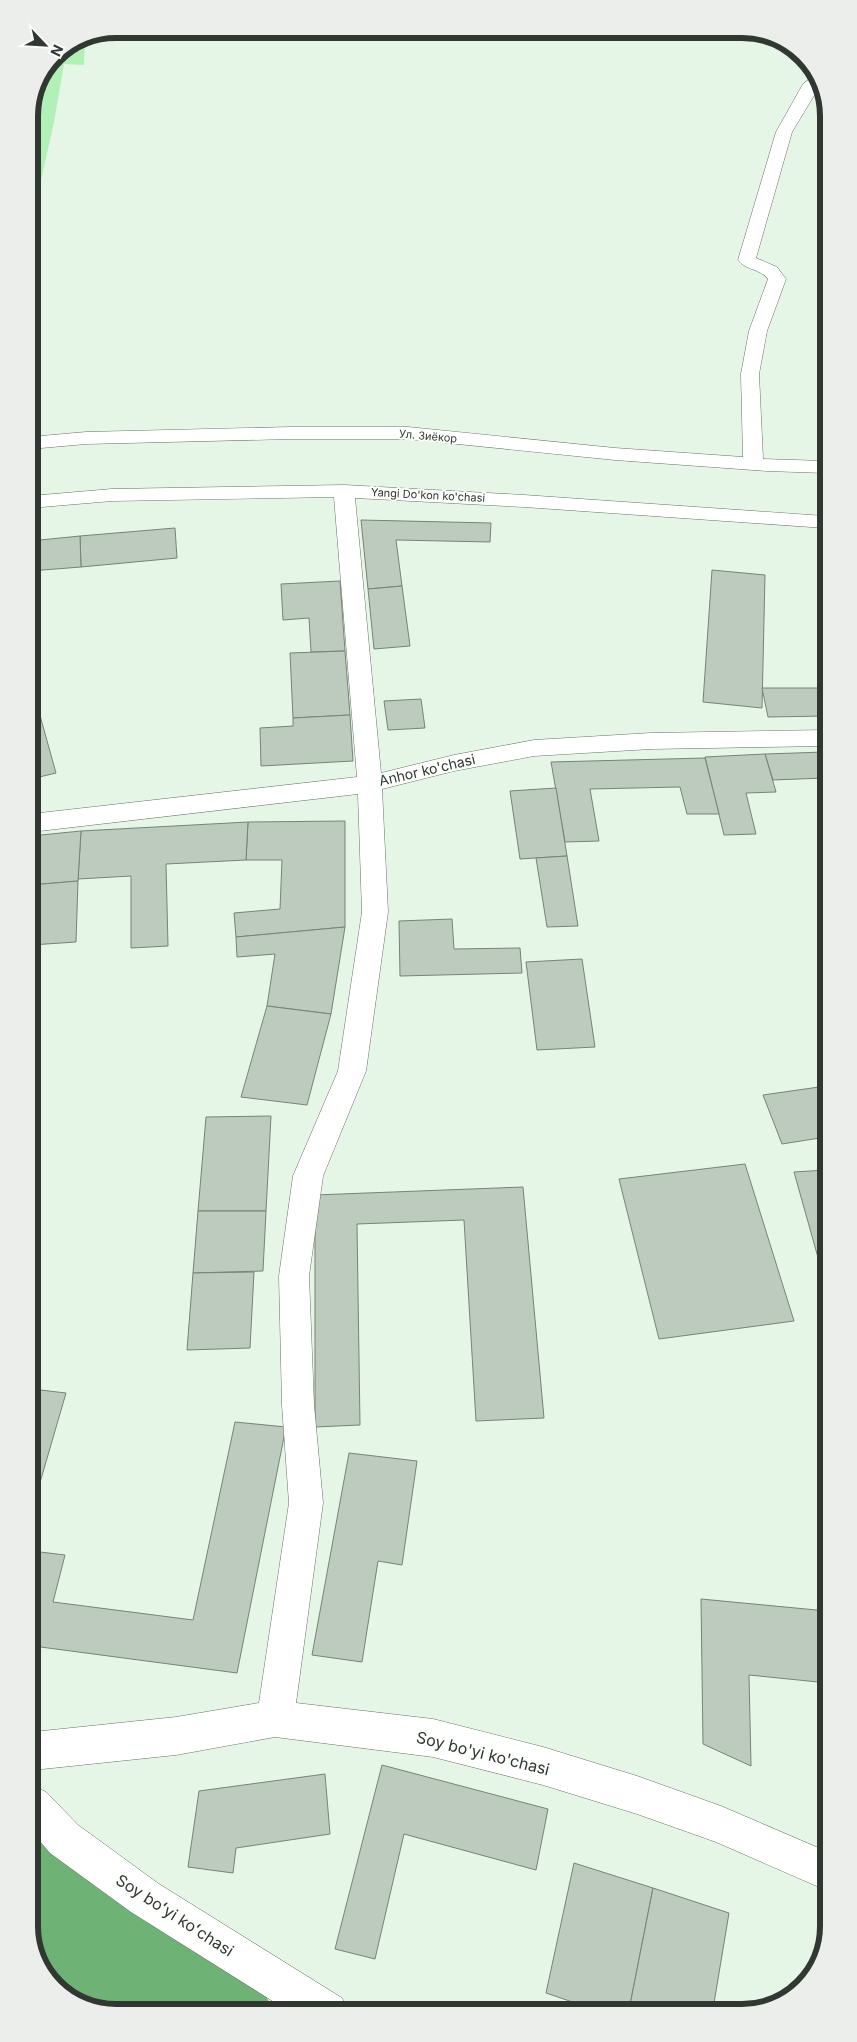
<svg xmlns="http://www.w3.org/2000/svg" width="857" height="2042" viewBox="0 0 857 2042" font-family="Inter,sans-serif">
<rect width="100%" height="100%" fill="#e5f5e6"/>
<path fill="#b1f1b7" d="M83,35H85L84,65L64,64L54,122L29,234V110L54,54Z"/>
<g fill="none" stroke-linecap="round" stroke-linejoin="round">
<path fill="#6eb276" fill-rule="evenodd" d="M33,1834L79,1853L253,1964L273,2012L110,2013L63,1995L33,1954Z"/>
</g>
<g fill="#bccbbd" stroke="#768477">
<path d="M361,520L491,523L490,542L396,540L402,586L368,589Z"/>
<path d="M175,528L177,558L81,567L80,536Z"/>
<path d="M80,536L81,567L30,571V541Z"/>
<path d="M712,570L765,575L762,708L703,702Z"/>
<path d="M340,581L345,651L311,652L309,618L283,620L281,584Z"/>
<path d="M402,586L410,646L374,649L368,589Z"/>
<path d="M345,651L350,715L293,718L290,653Z"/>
<path d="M762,688H825V716L768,717Z"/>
<path d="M34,694L56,773L31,779L30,695Z"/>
<path d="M421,699L425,728L388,730L384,701Z"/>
<path d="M350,715L353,761L261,766L260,728L293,726V718Z"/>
<path d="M825,752V778L773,780L765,754Z"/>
<path d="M765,754L776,792L746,793L756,834L724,835L705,757Z"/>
<path d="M705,758L719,814H687L680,787L590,789L599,841L565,842L551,762Z"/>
<path d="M556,788L567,856L520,859L510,791Z"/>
<path d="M345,821V927L236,937L234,913L280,909L282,860H246L248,822Z"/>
<path d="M248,822L246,860L166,864L168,946L131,948V876L78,879L81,831Z"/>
<path d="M81,831L78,881L31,885V836Z"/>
<path d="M567,856L578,926L547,927L536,858Z"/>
<path d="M78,881L76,942L31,945V885Z"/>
<path d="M452,919L454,949L520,948L522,973L400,976L399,921Z"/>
<path d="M345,927L331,1014L267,1006L275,954L237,957L236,937Z"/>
<path d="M582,959L595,1047L537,1050L526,962Z"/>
<path d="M267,1006L331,1014L307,1105L241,1097Z"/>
<path d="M826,1086V1137L782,1144L763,1095Z"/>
<path d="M271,1116L266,1211H198L206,1117Z"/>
<path d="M745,1164L794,1321L659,1339L619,1179Z"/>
<path d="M826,1170L827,1286H826L794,1172Z"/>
<path d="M523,1187L544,1418L476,1421L464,1220L357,1224L360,1425L315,1427V1195Z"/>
<path d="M198,1211H266L263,1271L193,1273Z"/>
<path d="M254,1272L250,1348L187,1350L193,1273Z"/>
<path d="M32,1389L66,1393L32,1510Z"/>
<path d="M235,1422L286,1427L237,1673L33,1646L32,1551L65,1555L53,1602L193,1620Z"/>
<path d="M349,1453L417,1461L402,1565L378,1561L362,1662L312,1655Z"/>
<path d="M701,1599L827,1611L828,1683L749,1675L751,1766L703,1744Z"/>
<path d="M382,1765L548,1809L536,1870L404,1834L375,1959L335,1949Z"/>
<path d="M325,1774L330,1834L236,1848L233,1873L188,1867L199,1791Z"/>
<path d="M574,1863L653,1888L629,2010H596L546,1993Z"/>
<path d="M653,1888L729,1913L713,2009L629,2010Z"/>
</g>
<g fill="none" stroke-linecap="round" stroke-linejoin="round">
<g stroke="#667467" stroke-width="1">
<g id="minor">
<path d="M815,75L821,84L792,132L756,258L777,267L786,279L767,331L759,374L763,459L825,461V473L767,471L615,460L408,439H291L86,444L30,449V437L86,432L291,427H408L615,448L743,457L741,374L749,331L768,279C761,269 745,270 738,260L776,132L803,84Z"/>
<path d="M344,485L524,495L825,516V528L524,507L355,498L381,773L454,755L534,740L651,733L825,730V746L651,749L534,756L454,771L382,789L388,912L366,1071L323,1176L309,1276L314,1405L323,1503L296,1703L433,1719L543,1747L637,1776L721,1806L828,1852V1891L716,1842L637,1814L543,1785L433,1757L275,1737L176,1755L33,1770V1732L176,1717L259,1703L289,1503L282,1405L279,1276L293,1176L338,1071L362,912L358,794L31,832V814L357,777L334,497L112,501L30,508V496L112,489Z"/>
<path d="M33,1786L46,1792L78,1825L159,1884L342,1998L348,2011L290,2012L131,1912L50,1853L33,1833Z"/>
</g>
</g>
<use href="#minor" fill="#fff" fill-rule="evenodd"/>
</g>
<g text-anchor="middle" stroke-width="4" stroke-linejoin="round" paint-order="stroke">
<g font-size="11" fill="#313731" stroke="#fbfefb">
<text transform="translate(428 436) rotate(5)" y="4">Ул. Зиёкор</text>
<text transform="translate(428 495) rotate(3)" y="4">Yangi Do'kon ko'chasi</text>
</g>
<g font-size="14" fill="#313731" stroke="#fbfefb">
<text transform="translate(427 770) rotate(-13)" y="5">Anhor ko'chasi</text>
</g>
<g font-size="16" fill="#313731" stroke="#fbfefb">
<text transform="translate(483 1753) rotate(14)" y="6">Soy bo'yi ko'chasi</text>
<text transform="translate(175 1915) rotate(33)" y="6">Soy boʻyi koʻchasi</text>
</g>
</g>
<path d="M0 0H857V2042H0ZM116 38H742A78 78 0 0 1 820 116V1926A78 78 0 0 1 742 2004H116A78 78 0 0 1 38 1926V116A78 78 0 0 1 116 38Z" fill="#ebeeeb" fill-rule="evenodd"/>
<path fill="none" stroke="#313731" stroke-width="6" d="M116 38H742A78 78 0 0 1 820 116V1926A78 78 0 0 1 742 2004H116A78 78 0 0 1 38 1926V116A78 78 0 0 1 116 38Z"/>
<g transform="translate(45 45) rotate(115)" stroke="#fbfefb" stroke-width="4" paint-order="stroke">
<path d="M0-4L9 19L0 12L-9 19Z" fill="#313731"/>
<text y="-8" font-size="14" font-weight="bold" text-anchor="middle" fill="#313731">N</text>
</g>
</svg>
